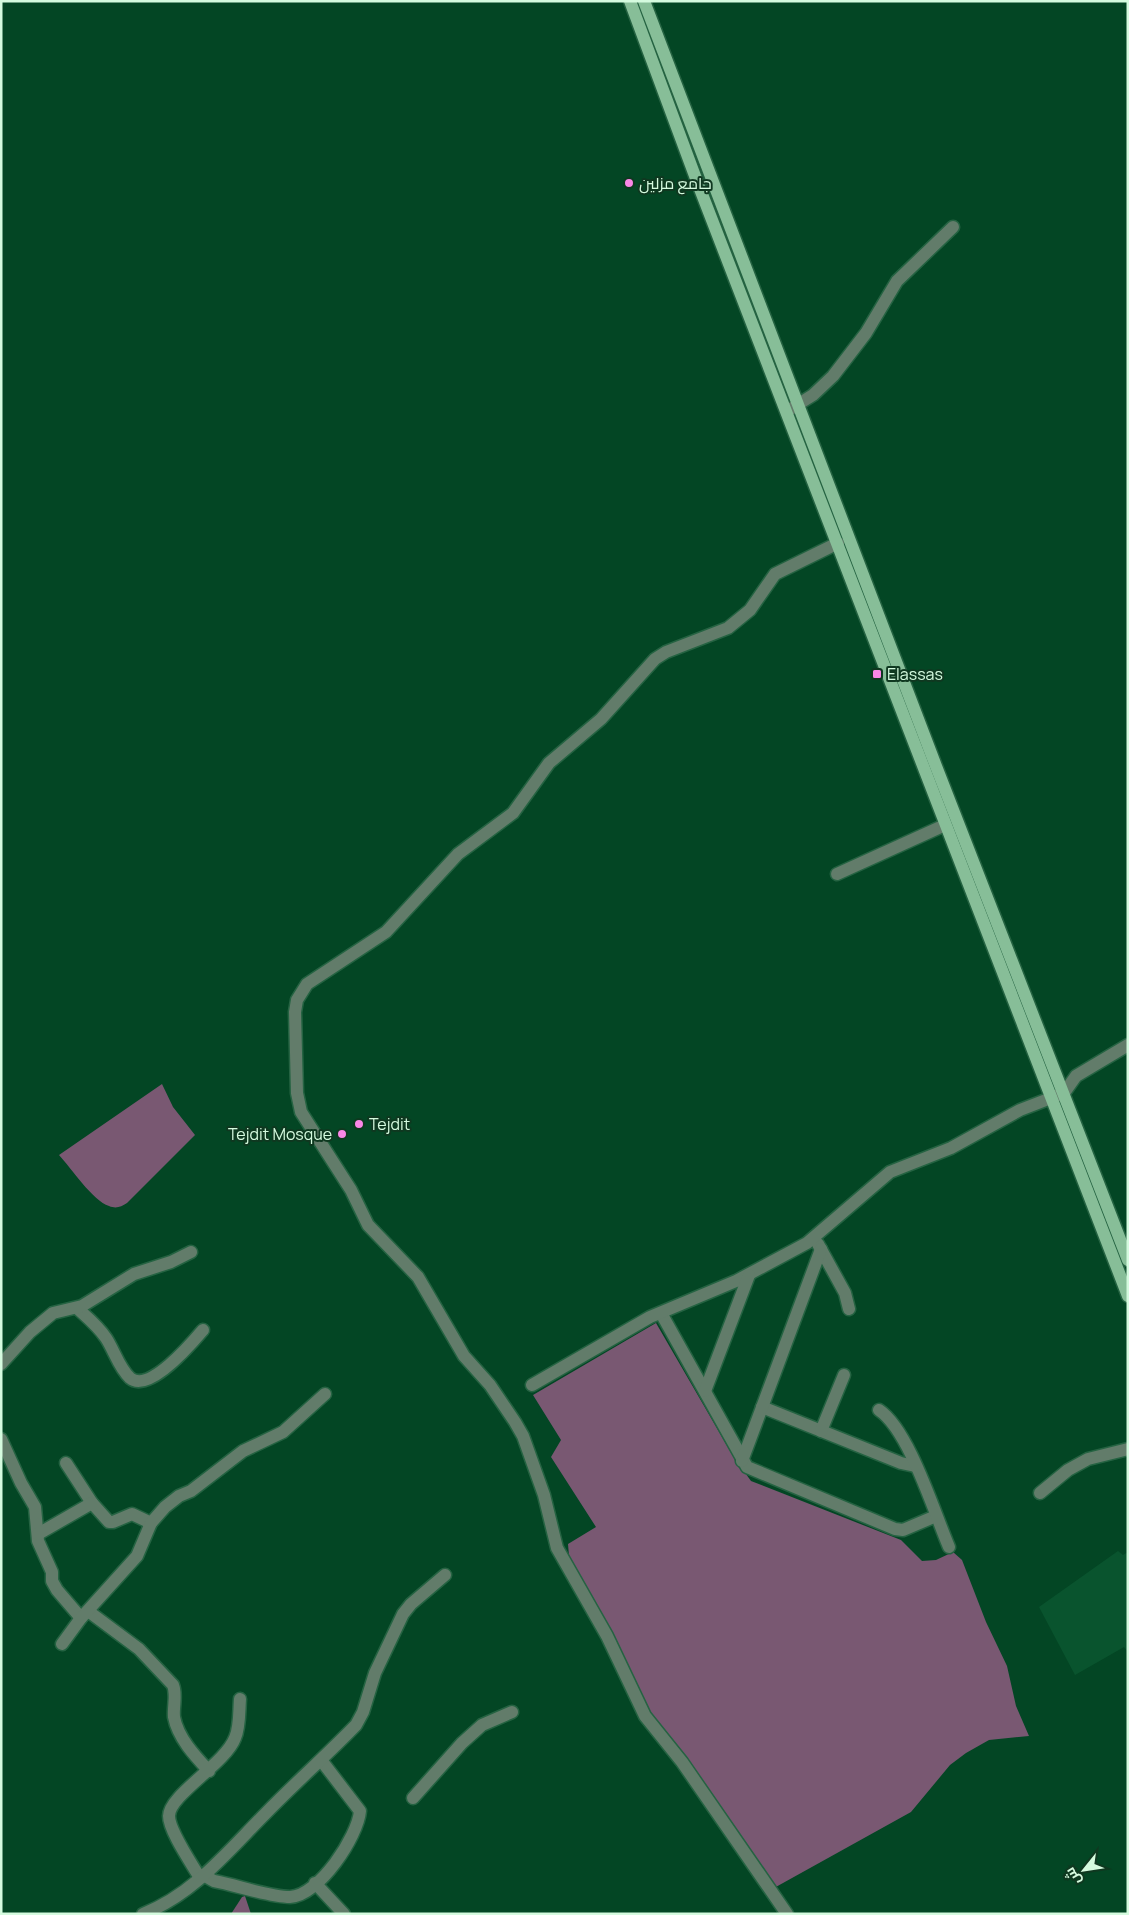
<svg xmlns="http://www.w3.org/2000/svg" width="1129" height="1915" viewBox="0 0 1129 1915" font-family="Manrope,Cairo,sans-serif">
<rect width="100%" height="100%" fill="#034624"/>
<path fill="#09542e" d="M1118,1551L1123,1555L1128,1552V1652L1124,1647L1075,1675L1039,1607Z"/>
<g fill="#795872">
<path d="M162,1084L173,1107L195,1135L127,1203C121,1207 116,1209 109,1206C93,1201 71,1168 59,1155Z"/>
<path d="M656,1323L733,1456L751,1481L901,1540L922,1561L936,1560L953,1552L962,1560L986,1622L1007,1666L1016,1706L1029,1736L989,1740L966,1753L950,1765L911,1812L774,1888L642,1701L569,1556L568,1544L596,1527L551,1457L561,1440L533,1395Z"/>
<path d="M245,1896L251,1914H231L242,1897Z"/>
</g>
<g fill="none" stroke-linecap="round" stroke-linejoin="round">
<g stroke="#256342" stroke-width="15">
<g id="minor">
<path d="M789,410L813,395L833,376L866,333L897,281L953,227"/>
<path d="M837,874L945,825"/>
<path d="M818,1244L845,1293L849,1309"/>
<path d="M77,1308C88,1318 98,1326 106,1338C114,1350 119,1368 130,1378C149,1394 192,1343 203,1330"/>
<path d="M661,1313L747,1467L895,1529L903,1530L936,1516"/>
<path d="M1,1364L30,1332L53,1313L82,1306L134,1274L171,1262L191,1252"/>
<path d="M532,1385L650,1317L736,1281L807,1243L890,1172L951,1148L1020,1110L1064,1093L1076,1076L1128,1045"/>
<path d="M705,1391L749,1275"/>
<path d="M762,1407L901,1463L915,1466"/>
<path d="M879,1410C909,1430 934,1512 949,1547"/>
<path d="M821,1431L844,1375"/>
<path d="M1,1439L21,1483L35,1507L38,1541L52,1572V1581L57,1590L81,1618"/>
<path d="M742,1461L821,1249"/>
<path d="M66,1463L92,1503"/>
<path d="M1040,1493L1068,1470L1088,1459L1128,1449"/>
<path d="M38,1534L92,1503L109,1522H113L132,1514L151,1523"/>
<path d="M88,1611L139,1649L173,1685C177,1695 173,1706 174,1717C178,1738 195,1756 209,1771"/>
<path d="M62,1644L81,1618L137,1556L151,1523L165,1507L179,1496L191,1491L243,1451L283,1432L325,1394"/>
<path d="M413,1798L462,1743L482,1725L512,1712"/>
<path d="M205,1876L214,1881C236,1885 269,1897 290,1897C319,1896 358,1836 360,1811L321,1760"/>
<path d="M200,1878C192,1864 169,1831 169,1816C169,1795 225,1764 235,1738C240,1727 239,1711 240,1699"/>
<path d="M315,1883L344,1914"/>
<path d="M143,1914C194,1894 228,1851 266,1813C295,1783 327,1755 356,1725L363,1712L375,1673L403,1614L411,1604L445,1575"/>
<path d="M787,1914L682,1762L645,1716L607,1636L557,1548L544,1495L523,1436L515,1422L490,1385L464,1356L418,1277L368,1225L351,1190L301,1112L297,1093L295,1012L297,1000L307,984L386,932L458,854L513,813L549,763L601,719L655,659L666,652L728,628L750,610L775,574L838,543"/>
</g>
</g>
<g stroke="#256342" stroke-width="15">
<g id="major">
<path d="M630,1L695,176L1128,1296"/>
<path d="M644,1L934,761L1128,1260"/>
</g>
</g>
<use href="#minor" stroke="#627c6a" stroke-width="12"/>
<use href="#major" stroke="#87be98" stroke-width="12"/>
</g>
<g fill="#fa87e6" stroke="#0f3820" stroke-width="2">
<circle cx="629" cy="183" r="5"/>
<rect x="872" y="669" width="10" height="10" rx="2.5"/>
<circle cx="359" cy="1124" r="5"/>
<circle cx="342" cy="1134" r="5"/>
</g>
<g text-anchor="middle" stroke-width="4" stroke-linejoin="round" paint-order="stroke">
<g font-size="16" fill="#d5fbdf" stroke="#0f3820" text-anchor="start">
<text x="639" y="189">جامع مزلين</text>
<text x="887" y="680">Elassas</text>
<text x="369" y="1130">Tejdit</text>
<text x="332" y="1140" text-anchor="end">Tejdit Mosque</text>
</g>
</g>
<rect width="1129" height="1915" fill="none" stroke="#d5fbdf" stroke-width="5"/>
<g transform="translate(1084 1870) rotate(240)" stroke="#0f3820" stroke-width="4" paint-order="stroke">
<path d="M0-4L9 19L0 12L-9 19Z" fill="#d5fbdf"/>
<text y="-8" font-size="14" font-weight="bold" text-anchor="middle" fill="#d5fbdf">ش</text>
</g>
</svg>
